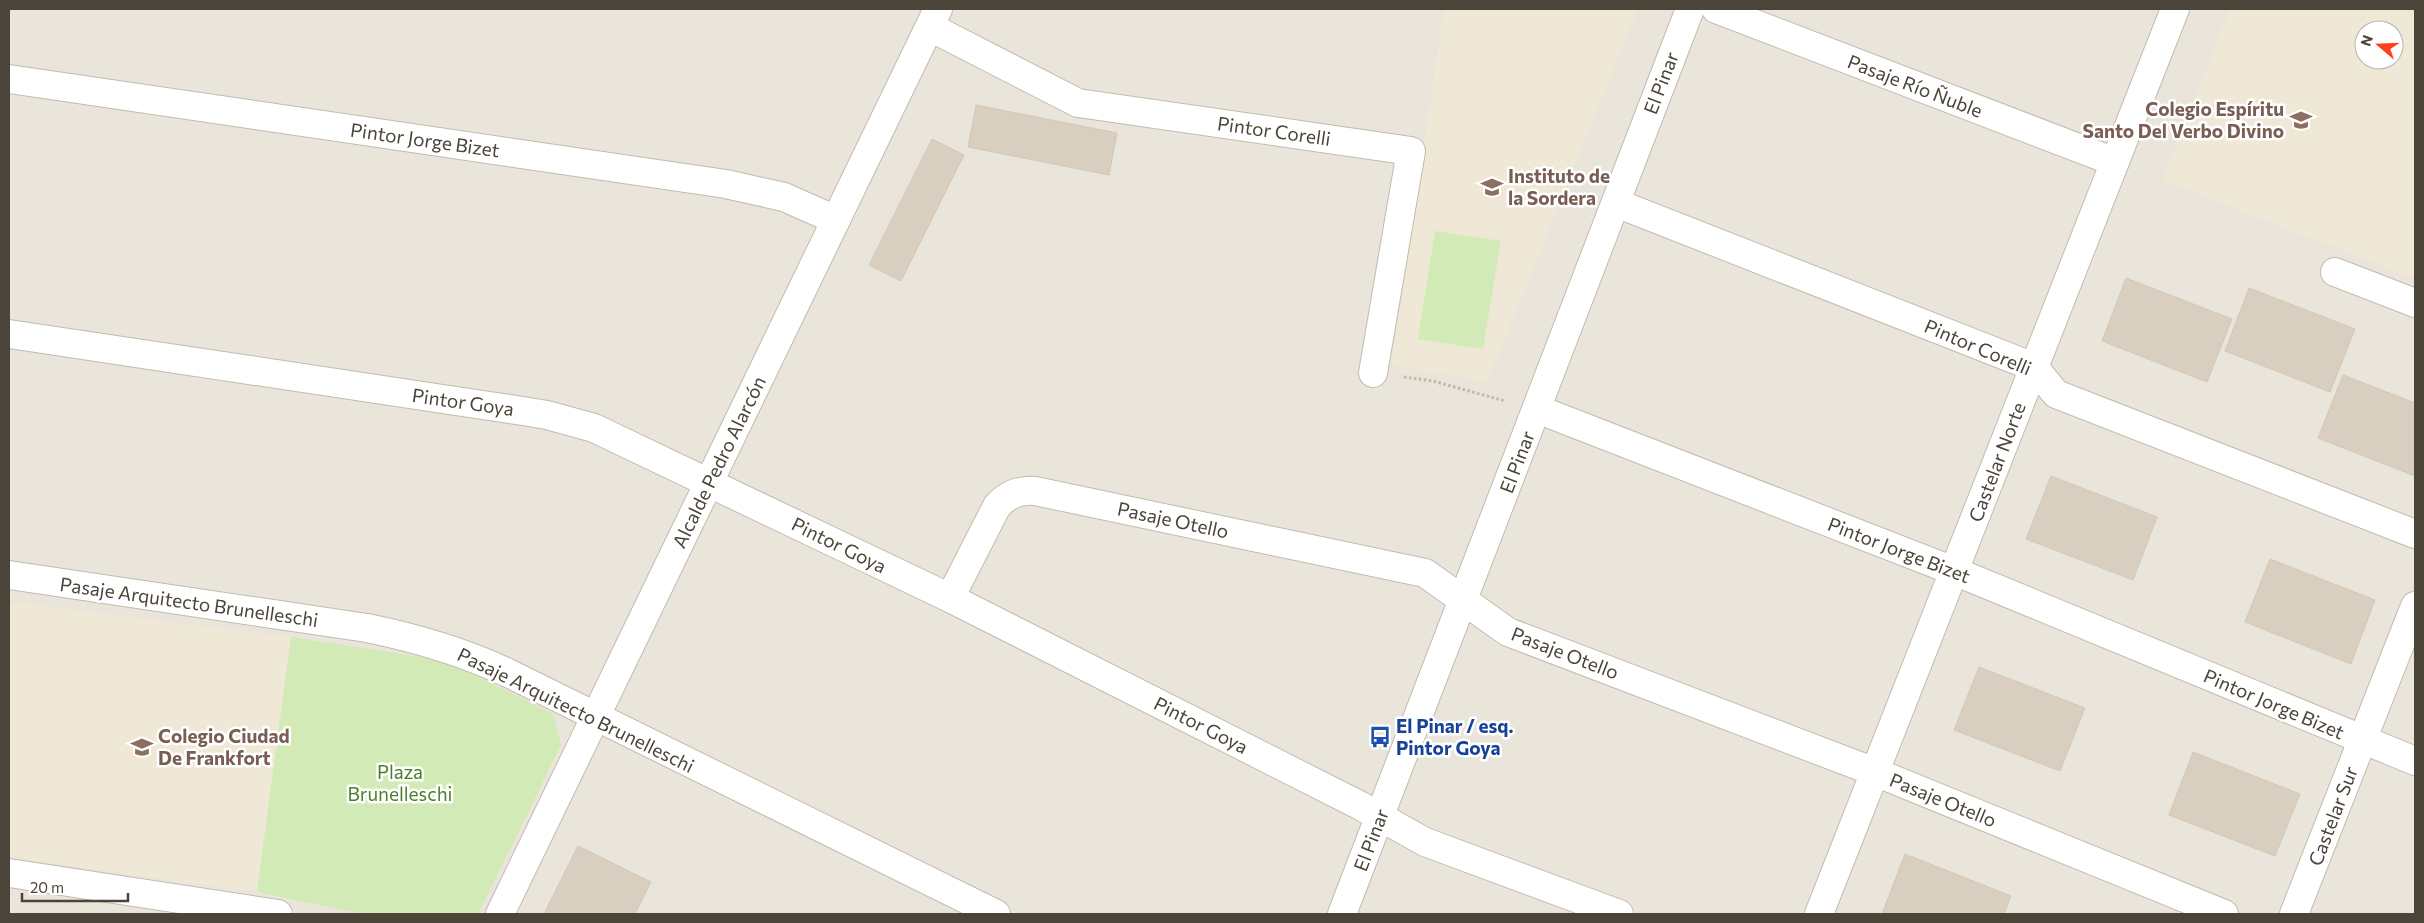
<svg xmlns="http://www.w3.org/2000/svg" width="2424" height="923" viewBox="0 0 2424 923" font-family="Commissioner,sans-serif">
<rect width="100%" height="100%" fill="#f6f3ec"/>
<path fill="#eae5da" fill-rule="evenodd" d="M9,9H2415V914H9ZM2364,30H2394V60H2364Z"/>
<g fill="#efe8d6" fill-rule="evenodd">
<path d="M1444,9H1638L1487,382L1392,365Z"/>
<path d="M2230,9H2415V279L2163,180ZM2364,30H2394V60H2364Z"/>
<path d="M9,602L291,637L257,892L9,857Z"/>
</g>
<g fill="#d2eab5">
<path d="M1435,231L1501,241L1483,349L1418,339Z"/>
<path d="M291,637L447,661L553,714L561,745L478,914H364L257,892Z"/>
</g>
<g fill="#d8cfc1" stroke="#d3c7b4">
<path d="M976,105L1117,133L1109,175L968,147Z"/>
<path d="M932,139L964,155L901,281L869,265Z"/>
<path d="M2126,278L2232,319L2207,382L2102,341Z"/>
<path d="M2249,288L2355,329L2330,392L2225,351Z"/>
<path d="M2343,375L2415,403V476L2318,438Z"/>
<path d="M2051,476L2157,517L2133,580L2026,539Z"/>
<path d="M2270,559L2375,600L2351,664L2245,622Z"/>
<path d="M1979,667L2085,708L2060,771L1954,730Z"/>
<path d="M2193,752L2300,794L2275,856L2169,815Z"/>
<path d="M578,846L651,882L635,914H544Z"/>
<path d="M1905,854L2011,896L2004,914H1882Z"/>
</g>
<g fill="none" stroke-linecap="round" stroke-linejoin="round">
<g stroke="#c2bbae" stroke-width="30">
<g id="minor">
<path d="M1716,9L2115,162"/>
<path d="M930,27L1078,103L1411,151L1373,373"/>
<path d="M9,79L726,184L784,197L836,220"/>
<path d="M1616,203L2034,367L2056,394L2415,534"/>
<path d="M2335,272L2415,303"/>
<path d="M9,334L523,411L547,415L594,428L950,598L1359,805L1425,842L1619,914"/>
<path d="M1537,409L1954,571L2415,761"/>
<path d="M9,575L367,628C416,638 461,651 506,672L996,914"/>
<path d="M950,598L997,506C1008,494 1019,490 1035,491L1425,573L1508,632L1875,772L2224,914"/>
<path d="M9,873L278,914"/>
<path d="M500,914L938,9"/>
<path d="M1342,914L1690,9"/>
<path d="M1819,914L2175,9"/>
<path d="M2294,914L2415,606"/>
</g>
</g>
<path stroke="#c4b79f" stroke-width="3" stroke-dasharray="2.5 2.5" stroke-linecap="butt" d="M1404,377L1433,381L1505,401"/>
<use href="#minor" stroke="#fff" stroke-width="28"/>
</g>
<defs>
<g id="school-bare" transform="scale(1.725)"><path d="M0-5L7-2L0 1L-7-2ZM-4 1L0 2.5L4 1V4Q0 6-4 4Z" fill="#8d6e63" stroke="#fff" stroke-width="2.5" paint-order="stroke"/></g>
<g id="bus-bare" transform="scale(1.725)"><path d="M-5-6H5V4H4V6H2V4H-2V6H-4V4H-5ZM-3.5-4V0h7V-4ZM-3.5 1.2v1.5H-2V1.2ZM2 1.2v1.5H3.5V1.2Z" fill="#1a4fb4" stroke="#fff" stroke-width="2.5" paint-order="stroke"/></g>
</defs>
<g fill-rule="evenodd">
<use href="#school-bare" x="2301" y="120"/>
<use href="#school-bare" x="1492" y="187"/>
<use href="#bus-bare" x="1380" y="737"/>
<use href="#school-bare" x="142" y="747"/>
</g>
<g text-anchor="middle" stroke-width="5" stroke-linejoin="round" paint-order="stroke">
<g font-size="19" fill="#4b4439" stroke="#fff">
<text transform="translate(1661 83) rotate(-69)" y="7">El Pinar</text>
<text transform="translate(1915 86) rotate(21)" y="7">Pasaje Río Ñuble</text>
<text transform="translate(1274 131) rotate(8)" y="7">Pintor Corelli</text>
<text transform="translate(425 140) rotate(8)" y="7">Pintor Jorge Bizet</text>
<text transform="translate(1978 347) rotate(23)" y="7">Pintor Corelli</text>
<text transform="translate(463 402) rotate(8)" y="7">Pintor Goya</text>
<text transform="translate(719 462) rotate(-64)" y="7">Alcalde Pedro Alarcón</text>
<text transform="translate(1517 462) rotate(-69)" y="7">El Pinar</text>
<text transform="translate(1997 462) rotate(-69)" y="7">Castelar Norte</text>
<text transform="translate(1173 520) rotate(12)" y="7">Pasaje Otello</text>
<text transform="translate(839 545) rotate(26)" y="7">Pintor Goya</text>
<text transform="translate(1899 550) rotate(21)" y="7">Pintor Jorge Bizet</text>
<text transform="translate(189 602) rotate(8)" y="7">Pasaje Arquitecto Brunelleschi</text>
<text transform="translate(1565 653) rotate(21)" y="7">Pasaje Otello</text>
<text transform="translate(2274 704) rotate(23)" y="7">Pintor Jorge Bizet</text>
<text transform="translate(576 710) rotate(26)" y="7">Pasaje Arquitecto Brunelleschi</text>
<text transform="translate(1201 725) rotate(27)" y="7">Pintor Goya</text>
<text transform="translate(1943 800) rotate(22)" y="7">Pasaje Otello</text>
<text transform="translate(2333 816) rotate(-69)" y="7">Castelar Sur</text>
<text transform="translate(1371 840) rotate(-69)" y="7">El Pinar</text>
</g>
<g font-size="19" font-weight="bold" fill="#785e54" stroke="#fff" text-anchor="start">
<text x="2284" y="116" text-anchor="end">Colegio Espíritu<tspan x="2284" dy="22">Santo Del Verbo Divino</tspan></text>
<text x="1508" y="183">Instituto de<tspan x="1508" dy="22">la Sordera</tspan></text>
<text x="158" y="743">Colegio Ciudad<tspan x="158" dy="22">De Frankfort</tspan></text>
</g>
<g font-size="19" font-weight="bold" fill="#164399" stroke="#fff" text-anchor="start">
<text x="1396" y="733">El Pinar / esq.<tspan x="1396" dy="22">Pintor Goya</tspan></text>
</g>
<g font-size="19" fill="#4a7f2a" stroke="#fff">
<text x="400" y="779">Plaza<tspan x="400" dy="22">Brunelleschi</tspan></text>
</g>
</g>
<rect width="2424" height="923" fill="none" stroke="#4b4439" stroke-width="20"/>
<g transform="translate(2379 45) rotate(289)"><circle r="24" fill="#ffffff" stroke="#b7b4b0"/>
<path d="M0-4L9 19L0 12L-9 19Z" fill="#fc3f1d"/>
<text y="-8" font-size="14" font-weight="bold" text-anchor="middle" fill="#4b4439">N</text>
</g>
<path d="M22 893v8h106v-8" fill="none" stroke="#4b4439" stroke-width="2.5"/>
<text x="30" y="893" font-size="15" fill="#4b4439" stroke="#ffffff" stroke-width="4" paint-order="stroke">20 m</text>
</svg>
